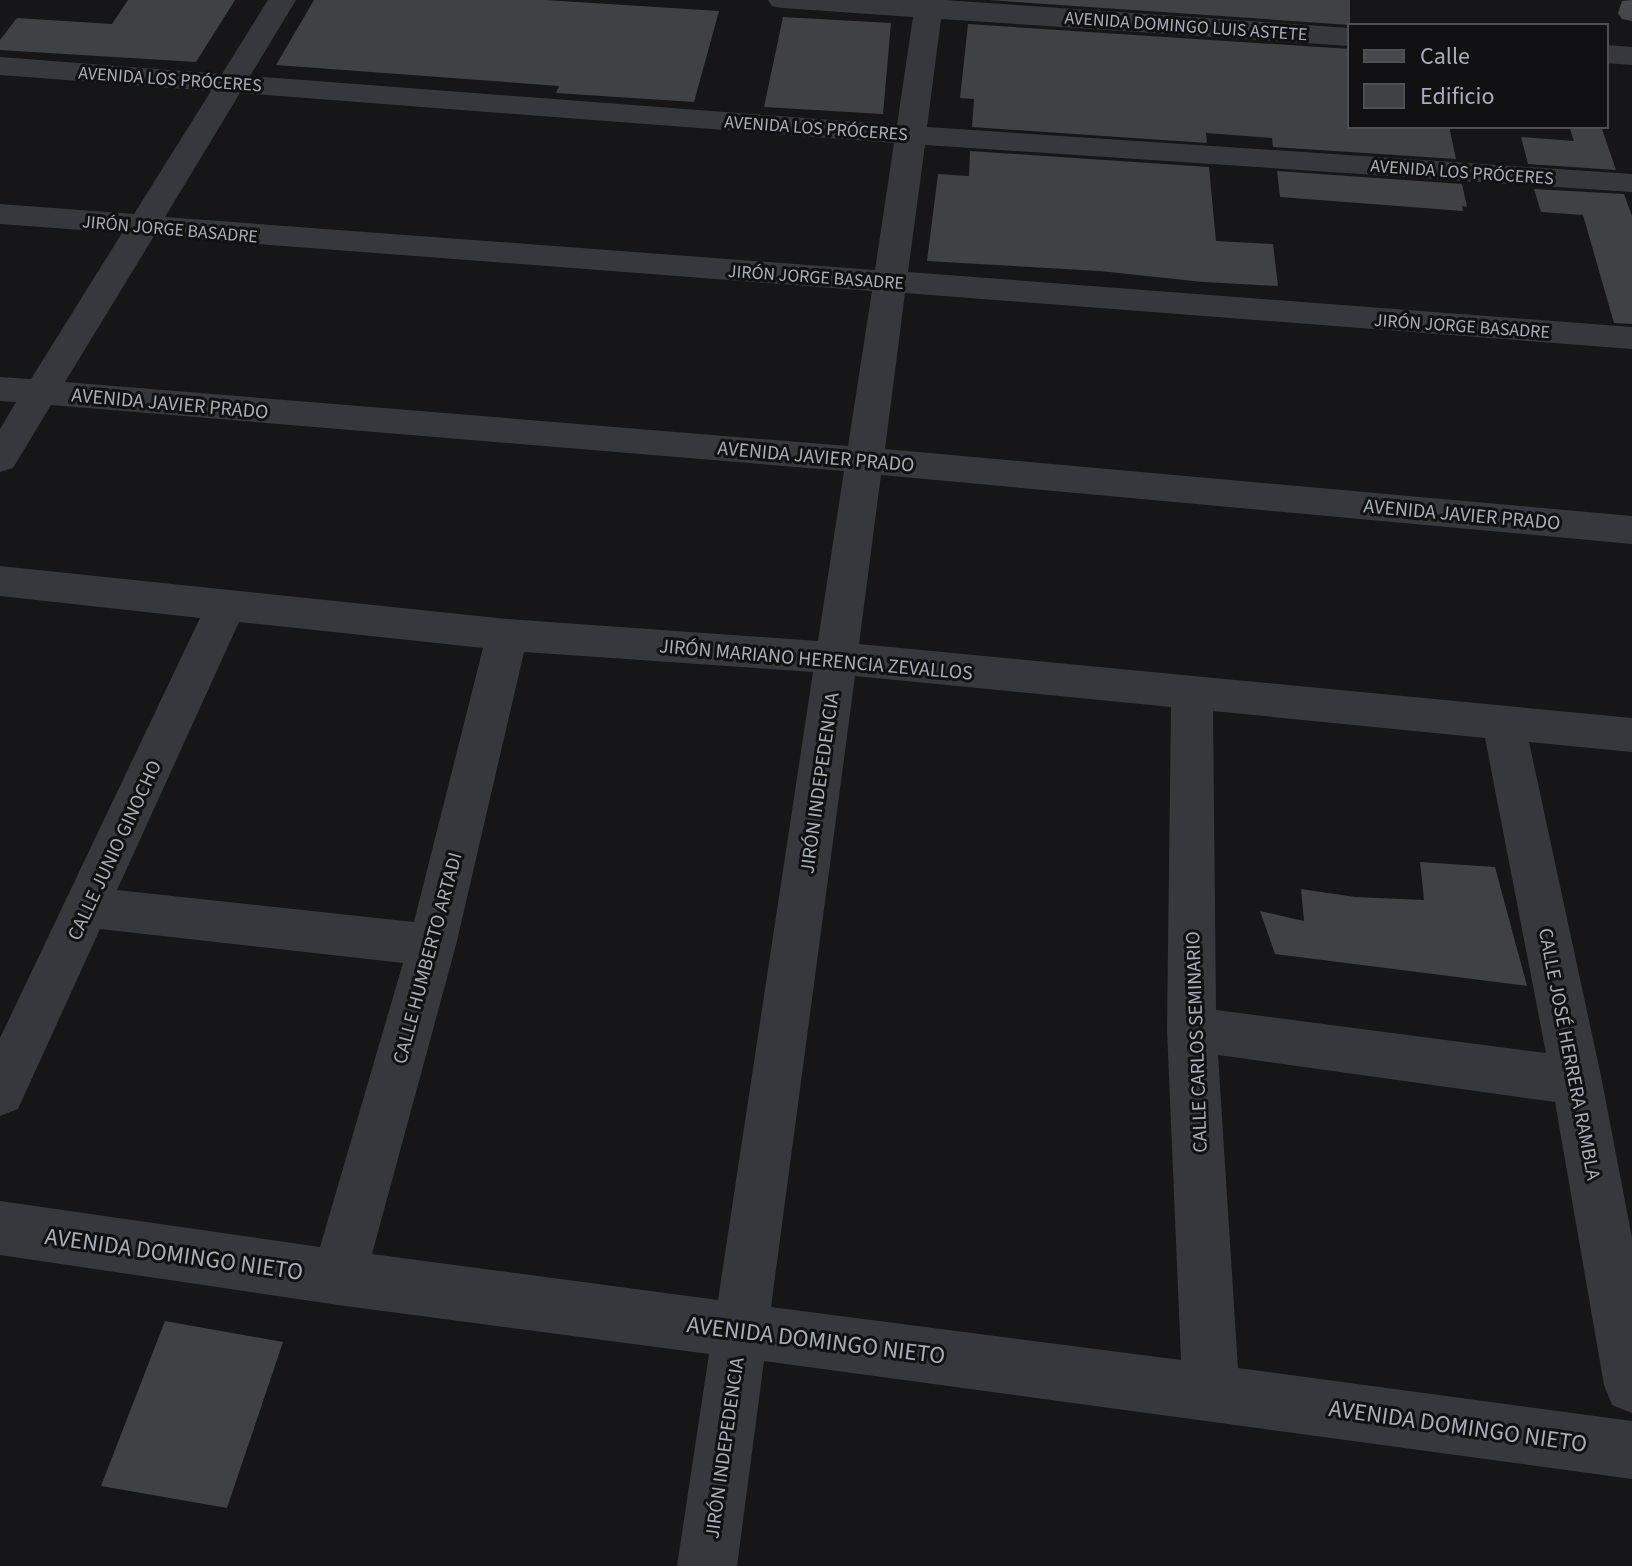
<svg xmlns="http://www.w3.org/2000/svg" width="1632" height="1566" viewBox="0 0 1632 1566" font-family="'Source Sans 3',sans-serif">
<rect width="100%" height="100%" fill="#161618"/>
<g fill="#404145">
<path d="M128,0H235L196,62L0,50V40L17,18L112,24Z"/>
<path d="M314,0H545L719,11L694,102L556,93L559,86L276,65Z"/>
<path d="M988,0H1350V25Z"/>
<path d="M783,17L891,23L883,114L764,107Z"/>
<path d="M968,24L1350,49V126H1449L1456,159L1273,147L1272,138L1206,133L1207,143L972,127L974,99L960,98Z"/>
<path d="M1569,126H1601L1616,170L1528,164L1521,137L1574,141Z"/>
<path d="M970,151L1209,167L1216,241L1273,244L1278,286L1203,282L1100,271L927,261L938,174L969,176Z"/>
<path d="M1277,171L1462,184L1467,207L1462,206L1463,211L1280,197Z"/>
<path d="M1534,189L1624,194L1632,216V324L1614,323L1583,215L1541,212Z"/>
<path d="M1420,862L1495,867L1527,986L1275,954L1260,911L1304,921L1301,889L1355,897L1424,900Z"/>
<path d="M165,1321L283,1342L227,1508L101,1486Z"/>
</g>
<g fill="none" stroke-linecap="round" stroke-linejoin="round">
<g fill="#37383d" fill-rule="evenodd">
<path d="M268,0H296L250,76L897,125L913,17L782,8L772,6L768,0H944L1350,28V46L941,19L927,127L1632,174V192L925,145L908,272L1632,327V349L905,293L885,449L1632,516V544L881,475L859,644L1632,718V752L1529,742L1602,1081L1632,1238V1413L1612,1405L1604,1385L1555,1102L1218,1055L1238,1368L1632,1421V1479L764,1361L737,1566H677L709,1354L338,1305L0,1255V1201L320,1247L403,963L100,929L18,1109L0,1116V1038L200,618L0,596V566L507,619L818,641L844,471L51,405L13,468L0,472V429L16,402L0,401V377L31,379L122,233L0,224V204L134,214L211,91L0,75V57L222,74ZM240,93L894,143L875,270L165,217ZM154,236L872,291L848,446L65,382ZM239,622L483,648L414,922L117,890ZM524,652L813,672L718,1300L372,1254L456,945ZM855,676L1171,707L1167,1029L1181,1360L771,1307ZM1213,711L1485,738L1546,1053L1216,1010Z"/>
<path d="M1606,45L1632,47V65L1606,63Z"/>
</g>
<path fill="#45474d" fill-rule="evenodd" d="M1632,0V21L1622,19L1618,13L1622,1Z"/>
</g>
<g text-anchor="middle" stroke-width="6" stroke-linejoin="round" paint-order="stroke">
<g font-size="18" fill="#a8adb8" stroke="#111113">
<text transform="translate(1186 26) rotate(4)" y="6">AVENIDA DOMINGO LUIS ASTETE</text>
<text transform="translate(170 79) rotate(4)" y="6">AVENIDA LOS PRÓCERES</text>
<text transform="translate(816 128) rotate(4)" y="6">AVENIDA LOS PRÓCERES</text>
<text transform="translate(1462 172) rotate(4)" y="6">AVENIDA LOS PRÓCERES</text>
<text transform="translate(170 229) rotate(5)" y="6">JIRÓN JORGE BASADRE</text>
<text transform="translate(816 277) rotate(4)" y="6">JIRÓN JORGE BASADRE</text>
<text transform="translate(1462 326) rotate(4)" y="6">JIRÓN JORGE BASADRE</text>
</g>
<g font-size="20" fill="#a8adb8" stroke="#111113">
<text transform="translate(170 403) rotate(5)" y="7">AVENIDA JAVIER PRADO</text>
<text transform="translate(816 456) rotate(5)" y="7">AVENIDA JAVIER PRADO</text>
<text transform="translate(1462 514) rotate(5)" y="7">AVENIDA JAVIER PRADO</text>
<text transform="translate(816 659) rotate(5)" y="7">JIRÓN MARIANO HERENCIA ZEVALLOS</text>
<text transform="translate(819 783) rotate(-82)" y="7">JIRÓN INDEPEDENCIA</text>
<text transform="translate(114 850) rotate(-65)" y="7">CALLE JUNIO GINOCHO</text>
<text transform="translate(427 958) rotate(-75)" y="7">CALLE HUMBERTO ARTADI</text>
<text transform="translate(1196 1042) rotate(-92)" y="7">CALLE CARLOS SEMINARIO</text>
<text transform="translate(1570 1054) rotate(79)" y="7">CALLE JOSÉ HERRERA RAMBLA</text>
<text transform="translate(724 1448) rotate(-82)" y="7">JIRÓN INDEPEDENCIA</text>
</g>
<g font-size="24" fill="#a8adb8" stroke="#111113">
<text transform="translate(174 1254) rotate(8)" y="8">AVENIDA DOMINGO NIETO</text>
<text transform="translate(816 1340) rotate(7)" y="8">AVENIDA DOMINGO NIETO</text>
<text transform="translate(1458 1426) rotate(8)" y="8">AVENIDA DOMINGO NIETO</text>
</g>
</g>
<rect x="1348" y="24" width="260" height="104" fill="#111113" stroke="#4d4f55" stroke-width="2"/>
<rect x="1364" y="50" width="40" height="12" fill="#45474d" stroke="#4d4f55" stroke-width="2"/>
<text x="1420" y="64" font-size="24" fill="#a8adb8">Calle</text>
<rect x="1364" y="84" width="40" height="24" fill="#404145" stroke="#4d4f55" stroke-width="2"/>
<text x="1420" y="104" font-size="24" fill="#a8adb8">Edificio</text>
</svg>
